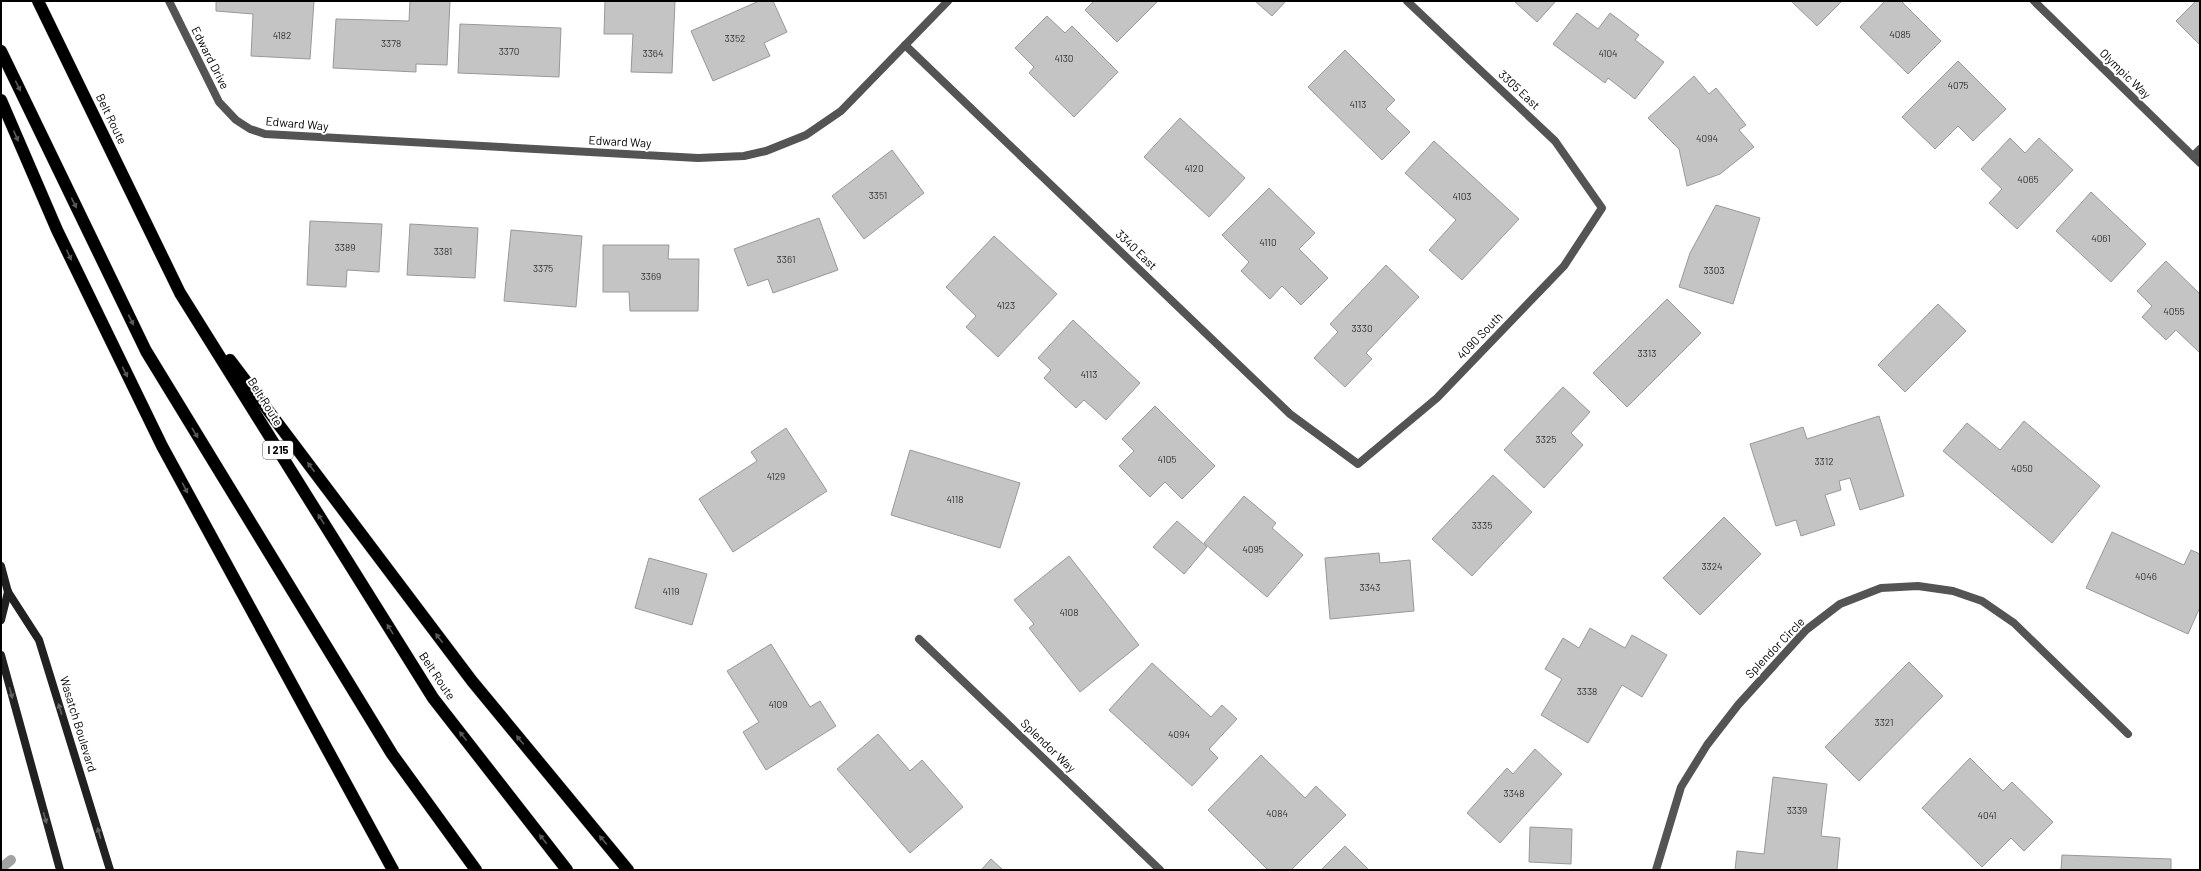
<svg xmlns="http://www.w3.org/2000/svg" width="2201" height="871" viewBox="0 0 2201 871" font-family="Barlow,sans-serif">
<rect width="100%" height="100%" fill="#fff"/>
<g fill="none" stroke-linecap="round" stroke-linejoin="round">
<path stroke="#a2a2a2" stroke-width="10" d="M1,868L11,860"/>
</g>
<g fill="#c4c4c4" stroke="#989898">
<path d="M216,1H314L310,59L251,56L253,14L216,11Z"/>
<path d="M410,1H450L447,65L416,64V72L333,68L336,19L409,21Z"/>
<path d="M605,1H675L672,73L631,72L633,34H604Z"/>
<path d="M759,1H773L787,32L764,43L770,56L713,81L691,31Z"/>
<path d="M1094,1H1158L1117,42L1085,10Z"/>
<path d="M1255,1H1286L1272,16Z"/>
<path d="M1514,1H1556L1537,22Z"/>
<path d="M1791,1H1842L1817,26Z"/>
<path d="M1885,1H1901L1941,41L1908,74L1860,27Z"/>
<path d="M2196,1H2200V45L2176,21Z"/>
<path d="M1577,13L1598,29L1610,13L1639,35L1635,40L1664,62L1635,99L1608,78L1605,83L1553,44Z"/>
<path d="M1047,16L1065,33L1072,26L1118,72L1074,117L1029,73L1034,67L1015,48Z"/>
<path d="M460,24L561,28L559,77L458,73Z"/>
<path d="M1345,50L1395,100L1386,109L1410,132L1382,160L1308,87Z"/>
<path d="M1958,61L2006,109L1973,141L1958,126L1935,149L1902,117Z"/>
<path d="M1694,76L1709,94L1716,88L1746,125L1739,130L1754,147L1720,174L1687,186L1679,149L1648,118Z"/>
<path d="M1180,118L1245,178L1209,217L1144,157Z"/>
<path d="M2010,138L2025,153L2039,138L2073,170L2017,229L1989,203L2002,189L1981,169Z"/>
<path d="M1434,141L1519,219L1462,280L1429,250L1456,220L1405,173Z"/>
<path d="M892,150L924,193L864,239L832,196Z"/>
<path d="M1269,188L1315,233L1299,249L1328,278L1301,305L1282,286L1270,299L1241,271L1249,262L1222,235Z"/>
<path d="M2091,192L2146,244L2111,282L2056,231Z"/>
<path d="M1716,205L1760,218L1733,304L1679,287L1690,253Z"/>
<path d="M819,218L838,270L773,293L768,279L748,286L734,249Z"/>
<path d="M310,221L382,224L379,272L347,270L346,287L307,285Z"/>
<path d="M410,224L478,228L475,278L407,275Z"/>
<path d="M511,230L582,236L576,307L504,301Z"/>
<path d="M994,236L1057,294L998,357L966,327L976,316L946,287Z"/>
<path d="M603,245H669L668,259H699L698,311H630L629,292H603Z"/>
<path d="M2166,261L2200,294V353L2176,330L2166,340L2142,317L2152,306L2137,291Z"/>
<path d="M1386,265L1419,297L1366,353L1372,359L1345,387L1314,358L1338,332L1330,324Z"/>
<path d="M1667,299L1701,333L1627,407L1593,373Z"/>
<path d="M1938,304L1966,331L1905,392L1878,365Z"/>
<path d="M1073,320L1140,383L1106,420L1084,400L1076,408L1044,378L1051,370L1038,358Z"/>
<path d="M1563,387L1590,412L1571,433L1583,445L1544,488L1504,450Z"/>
<path d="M1155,406L1215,466L1182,499L1165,482L1150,497L1119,466L1134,451L1122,439Z"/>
<path d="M1879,416L1904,496L1860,510L1850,478L1839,481L1841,490L1825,495L1835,525L1801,536L1796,520L1776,526L1750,444L1803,427L1807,439Z"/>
<path d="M2024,421L2100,486L2052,543L1943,451L1967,423L2000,450Z"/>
<path d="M786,428L827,491L733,552L699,499L757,461L751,452Z"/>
<path d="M910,450L1020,483L1000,548L891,515Z"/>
<path d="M1493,475L1532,512L1472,576L1432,539Z"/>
<path d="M1244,496L1276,523L1272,528L1303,555L1267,597L1204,543Z"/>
<path d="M1724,517L1761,554L1700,615L1663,578Z"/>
<path d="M1177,521L1207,547L1184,574L1153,547Z"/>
<path d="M2112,532L2184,565L2191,550L2200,554V607L2188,634L2086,588Z"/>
<path d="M1379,553L1380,563L1410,560L1414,611L1330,619L1325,558Z"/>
<path d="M1069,556L1139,645L1080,692L1029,628L1034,624L1014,600Z"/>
<path d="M649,558L707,574L692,625L635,608Z"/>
<path d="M1590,628L1625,648L1632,635L1667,655L1642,697L1622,685L1588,743L1541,715L1562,679L1545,669L1563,638L1579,648Z"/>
<path d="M771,644L810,707L820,701L836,726L766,770L743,732L759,722L727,671Z"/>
<path d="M1909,662L1943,696L1859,781L1825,747Z"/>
<path d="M1152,663L1211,717L1222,705L1237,719L1209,749L1218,758L1192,786L1109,710Z"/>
<path d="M878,734L910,771L922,760L963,807L910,853L837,769Z"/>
<path d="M1535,749L1562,774L1500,843L1467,813L1507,768L1513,774Z"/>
<path d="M1261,755L1305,798L1316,786L1346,815L1291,870H1268L1208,810Z"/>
<path d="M1970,758L2003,791L2012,782L2053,822L2024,851L2011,838L1982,867L1922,808Z"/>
<path d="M1773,777L1827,784L1821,836L1840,838L1837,870H1735L1737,851L1764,854Z"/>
<path d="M1530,827L1572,829L1571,864L1529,862Z"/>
<path d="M1345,846L1369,870H1321Z"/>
<path d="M2062,855L2171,859V870H2061Z"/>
<path d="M991,859L1003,870H981Z"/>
</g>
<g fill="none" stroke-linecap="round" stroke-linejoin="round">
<g stroke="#dbdbdb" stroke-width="13">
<g id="highway">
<path d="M38,1L180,293L433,698L567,870"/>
<path d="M1,51L146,351L392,754L476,870"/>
<path d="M1,100L57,230L162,446L393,870"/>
<path d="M230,360L472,681L628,870"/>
</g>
</g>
<g stroke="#545454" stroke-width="8">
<path d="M169,1L219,102L236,120L250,129L265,134L698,158L744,156L766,151L806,135L841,111L948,1"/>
<path d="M2034,1L2200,163"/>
<path d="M905,45L1290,414L1358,464L1437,398L1564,266L1602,208L1555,141L1407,1"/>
<path d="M2193,156L2200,149"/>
<path d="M919,639L1160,870"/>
<path d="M1656,870L1681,787L1707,745L1738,705L1806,630L1840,604L1881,588L1918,586L1953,591L1982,601L2014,623L2128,734"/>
</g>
<g stroke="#212121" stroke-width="8">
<path d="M1,566L8,592L39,640L110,870"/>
<path d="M1,620L8,592"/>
<path d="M1,655L60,870"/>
</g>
<use href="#highway" stroke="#000" stroke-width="12"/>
</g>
<defs><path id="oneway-solid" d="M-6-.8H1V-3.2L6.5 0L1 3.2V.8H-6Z"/></defs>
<g fill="#595959">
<use href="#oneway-solid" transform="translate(18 86) rotate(64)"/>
<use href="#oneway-solid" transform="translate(16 136) rotate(67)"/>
<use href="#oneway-solid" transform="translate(74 203) rotate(64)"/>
<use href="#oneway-solid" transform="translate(69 255) rotate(65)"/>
<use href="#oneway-solid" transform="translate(131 320) rotate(64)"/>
<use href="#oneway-solid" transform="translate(125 372) rotate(63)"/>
<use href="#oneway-solid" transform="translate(195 433) rotate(59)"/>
<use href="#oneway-solid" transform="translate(311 467) rotate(-127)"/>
<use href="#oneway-solid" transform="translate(185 488) rotate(62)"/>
<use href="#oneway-solid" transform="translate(321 519) rotate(-122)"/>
<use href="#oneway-solid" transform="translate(390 629) rotate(-122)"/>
<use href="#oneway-solid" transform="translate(439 638) rotate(-127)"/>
<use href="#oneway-solid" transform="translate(463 736) rotate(-128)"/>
<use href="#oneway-solid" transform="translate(520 740) rotate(-130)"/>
<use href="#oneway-solid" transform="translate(543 839) rotate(-128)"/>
<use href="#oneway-solid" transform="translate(603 840) rotate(-130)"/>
</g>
<g fill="#646464">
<use href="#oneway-solid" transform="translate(11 693) rotate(75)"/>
<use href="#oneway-solid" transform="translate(60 709) rotate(-107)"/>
<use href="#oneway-solid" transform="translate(45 818) rotate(74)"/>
<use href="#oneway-solid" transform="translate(99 833) rotate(-107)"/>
</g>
<g text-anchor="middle" stroke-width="4" stroke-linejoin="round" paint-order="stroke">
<g font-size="10" fill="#313131">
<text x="1900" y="38">4085</text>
<text x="282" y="39">4182</text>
<text x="735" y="42">3352</text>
<text x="391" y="47">3378</text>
<text x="509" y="55">3370</text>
<text x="653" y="57">3364</text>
<text x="1608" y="57">4104</text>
<text x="1064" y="62">4130</text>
<text x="1958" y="89">4075</text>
<text x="1358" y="108">4113</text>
<text x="1707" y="142">4094</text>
<text x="1194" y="172">4120</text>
<text x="2028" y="183">4065</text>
<text x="878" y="199">3351</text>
<text x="1462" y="200">4103</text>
<text x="2101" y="242">4061</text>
<text x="1268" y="246">4110</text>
<text x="345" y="251">3389</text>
<text x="443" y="255">3381</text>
<text x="786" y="263">3361</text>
<text x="543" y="272">3375</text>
<text x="1714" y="274">3303</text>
<text x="651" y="280">3369</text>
<text x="1006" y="309">4123</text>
<text x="2174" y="315">4055</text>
<text x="1362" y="332">3330</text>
<text x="1647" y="357">3313</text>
<text x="1089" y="378">4113</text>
<text x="1546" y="443">3325</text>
<text x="1167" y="463">4105</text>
<text x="1824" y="465">3312</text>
<text x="2022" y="472">4050</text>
<text x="776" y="480">4129</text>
<text x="955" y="503">4118</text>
<text x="1482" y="529">3335</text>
<text x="1253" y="553">4095</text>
<text x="1712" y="570">3324</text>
<text x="2146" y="580">4046</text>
<text x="1370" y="591">3343</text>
<text x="671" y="595">4119</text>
<text x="1069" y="616">4108</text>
<text x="1587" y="695">3338</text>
<text x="778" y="708">4109</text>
<text x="1884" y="726">3321</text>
<text x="1179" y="738">4094</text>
<text x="1514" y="797">3348</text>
<text x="1797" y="814">3339</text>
<text x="1277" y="817">4084</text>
<text x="1987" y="819">4041</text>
</g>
<rect fill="#fff" stroke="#4c4c4c" stroke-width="1" x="263" y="441" width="30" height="18" rx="3"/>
<g font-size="11" font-weight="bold" fill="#000">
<text x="278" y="454">I 215</text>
</g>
<g font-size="12" fill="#000" stroke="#fff">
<text transform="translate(210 58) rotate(63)" y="4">Edward Drive</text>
<text transform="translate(2125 74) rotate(44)" y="4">Olympic Way</text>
<text transform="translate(1519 90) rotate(43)" y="4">3305 East</text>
<text transform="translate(111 119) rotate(64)" y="4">Belt Route</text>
<text transform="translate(297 124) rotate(5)" y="4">Edward Way</text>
<text transform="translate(620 142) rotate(3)" y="4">Edward Way</text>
<text transform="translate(1136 250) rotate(44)" y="4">3340 East</text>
<text transform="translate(1480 336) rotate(-46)" y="4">4090 South</text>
<text transform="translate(265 402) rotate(58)" y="4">Belt Route</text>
<text transform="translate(1775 648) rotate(-46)" y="4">Splendor Circle</text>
<text transform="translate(437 676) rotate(56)" y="4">Belt Route</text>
<text transform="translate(78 724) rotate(73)" y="4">Wasatch Boulevard</text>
<text transform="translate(1048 746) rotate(44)" y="4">Splendor Way</text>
</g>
</g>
<rect width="2201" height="871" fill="none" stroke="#000000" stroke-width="4"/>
</svg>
